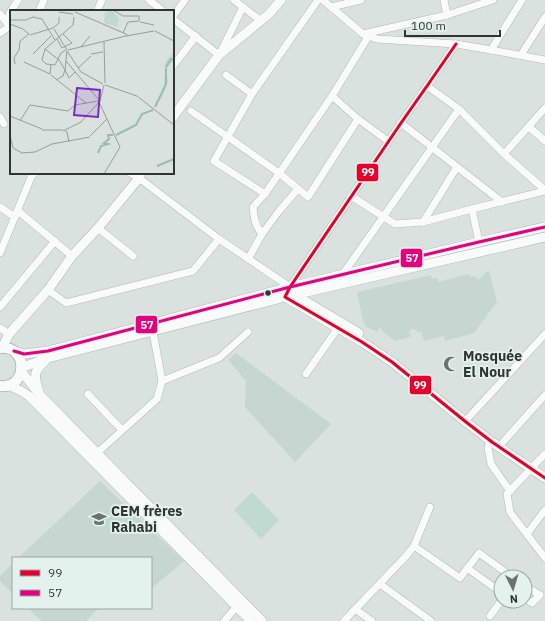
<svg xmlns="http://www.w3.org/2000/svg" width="545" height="621" viewBox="0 0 545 621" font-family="'IBM Plex Sans',sans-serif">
<rect width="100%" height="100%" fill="#dae2df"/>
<g fill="#c6d6d0">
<path d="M489,271L497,302L474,333L445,341L444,336L424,341L421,332H417L415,329L409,330L411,337L395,341L382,331L381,328L378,329L379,332L366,327L363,320L357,292L431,275L432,279L437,278L438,282L469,274L471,277L476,276L477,279L482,278V276L485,275L484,273Z"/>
<path d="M236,353L331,424L295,462L245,407L246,381L228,360Z"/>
<path d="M100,481L184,561L151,589V558H18Z"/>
<path d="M13,563V594L0,581V576Z"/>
<path d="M28,608H99L86,621H41Z"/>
</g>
<path fill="#c0d9d1" d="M252,492L279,520L261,539L234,510Z"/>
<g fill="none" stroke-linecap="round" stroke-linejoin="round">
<g stroke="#b3b9b7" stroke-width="8">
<g id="minor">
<path d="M149,0L163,11"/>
<path d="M234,0L261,21"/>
<path d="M318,0L252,94L214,161L265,194L332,96L368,37"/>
<path d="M323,0L363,34L377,39L456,44L491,50L545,60"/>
<path d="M444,0L447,15"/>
<path d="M331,7L361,0"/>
<path d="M11,11L18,0"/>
<path d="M39,11L44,0"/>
<path d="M97,11L102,0"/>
<path d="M0,14L10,27"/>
<path d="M173,16L185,0"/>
<path d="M173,19L219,55L243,7"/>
<path d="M0,33L10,26L9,15L11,11"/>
<path d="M363,34L447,15L493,0"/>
<path d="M491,50L522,0"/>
<path d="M521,55L545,17"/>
<path d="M173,66L196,36"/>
<path d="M226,75L252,94"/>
<path d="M427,86L459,109L504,154L545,190"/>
<path d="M332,96L358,119L388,141"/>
<path d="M191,111L279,173L308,197L358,119"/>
<path d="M0,117L4,124"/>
<path d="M401,123L502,202"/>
<path d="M529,127L545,141"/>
<path d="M504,154L545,108"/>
<path d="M130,173L139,178L219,239L290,287L401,123L427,86L456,44"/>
<path d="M351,196L395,224L423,222L472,209L545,191"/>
<path d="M0,207L15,217"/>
<path d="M472,209L479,242"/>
<path d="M18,211L72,256"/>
<path d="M423,222L457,167"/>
<path d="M98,228L133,256"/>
<path d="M262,234C255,226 254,217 253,207L265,194"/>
<path d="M0,253L32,175L35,173"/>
<path d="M248,259L262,234L279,211L298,189"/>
<path d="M343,274L459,109"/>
<path d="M48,290L66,303L193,271L219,239"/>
<path d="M0,307L55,241"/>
<path d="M0,328L9,334"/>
<path d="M306,374L338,328"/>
<path d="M162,381L219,358L248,332"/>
<path d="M88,394L122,430"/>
<path d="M469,417L545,334"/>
<path d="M490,440L488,448L491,464L510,491"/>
<path d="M503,442L545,395"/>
<path d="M97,453L157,399L162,381L153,332"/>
<path d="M545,454L507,494L510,512L545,558"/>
<path d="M527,534L545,510"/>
<path d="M414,546L460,578L479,553L512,577"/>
<path d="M467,568L499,591L501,590"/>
<path d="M380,584L431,621"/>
<path d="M525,586L540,595L532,603L525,598"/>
<path d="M355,609L372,621"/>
<path d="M490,616L501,601"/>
<path d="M224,621L239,604"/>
<path d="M344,621L407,555L414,546L430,507"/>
</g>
</g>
<g stroke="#b3b9b7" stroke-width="10">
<g id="tertiary">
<path d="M173,117L219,55L269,14L281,0"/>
<path d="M294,293L295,295L359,333"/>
<path d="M286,295L285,297L362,342L392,362L466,422L492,442L545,478"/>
<path d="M2,348L9,334L48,290L72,256L98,228L139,178L141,173"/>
<path d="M14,351L24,354L48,351L290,287L479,242L545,227"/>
<path d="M21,366H26L48,358L285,297L545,237"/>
<path d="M21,371L40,395L262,621"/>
<path d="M8,385L21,391L29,396L251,621"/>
<path d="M39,392C34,377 33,371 45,361"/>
</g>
</g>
<g stroke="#b3b9b7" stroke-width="12">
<path id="secondary" d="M0,348C29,345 28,389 0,386"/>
</g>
<use href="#minor" stroke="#f9fbfa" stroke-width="7"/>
<use href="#tertiary" stroke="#f9fbfa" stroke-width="9"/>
<use href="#secondary" stroke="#f9fbfa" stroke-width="10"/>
<g stroke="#e4f2ee" stroke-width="6">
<path id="bus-1" d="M456,44L427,86L401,123L290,287L285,297L362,342L392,362L466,422L492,442L545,478"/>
</g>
<g stroke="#e4f2ee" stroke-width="6">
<path id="bus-2" d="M14,351L24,354L48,351L290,287L479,242L545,227"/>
</g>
<use href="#bus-1" stroke="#e4002b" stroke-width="3"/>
<use href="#bus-2" stroke="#e5007d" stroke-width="3"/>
</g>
<defs>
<g id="mosque-bare" transform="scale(1.2)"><path d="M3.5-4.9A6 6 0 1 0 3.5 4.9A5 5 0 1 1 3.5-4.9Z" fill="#6c726f" stroke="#e4f2ee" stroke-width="2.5" paint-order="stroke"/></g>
<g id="school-bare" transform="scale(1.2)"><path d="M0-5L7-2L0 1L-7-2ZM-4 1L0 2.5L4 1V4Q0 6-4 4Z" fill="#6c726f" stroke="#e4f2ee" stroke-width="2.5" paint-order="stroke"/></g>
</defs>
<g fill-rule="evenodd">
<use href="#mosque-bare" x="451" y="364"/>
<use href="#school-bare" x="99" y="519"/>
</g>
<circle fill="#303533" stroke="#e4f2ee" stroke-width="1.5" cx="268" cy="293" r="3.5"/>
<g text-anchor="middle" stroke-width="3.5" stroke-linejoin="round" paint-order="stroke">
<g font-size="14" font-weight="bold" fill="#303533" stroke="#e4f2ee" text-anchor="start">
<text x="463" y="361">Mosquée<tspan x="463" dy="16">El Nour</tspan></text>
<text x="111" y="516">CEM frères<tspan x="111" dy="16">Rahabi</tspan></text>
</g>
</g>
<g transform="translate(10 10)">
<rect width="164" height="164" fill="#dae2df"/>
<path d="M164,41V51L156,59L158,72L152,88L147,92V95L145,98L146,91L151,88L154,76L155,52Z" fill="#c0d9d1"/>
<path d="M102,0L109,9L108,17L94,13L95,2Z" fill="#c0d9d1"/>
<path fill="none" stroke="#9abcb2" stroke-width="2" d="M156,57L161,49L164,50M145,97L156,74V58M106,125L126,115L132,104L143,100M88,143L91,136L98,134L94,133L99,129L98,125H103M147,156L164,149"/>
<path fill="none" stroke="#969d9a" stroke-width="1" d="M103,0L113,6H129V11L118,12M49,2L63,4M65,2L116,24M0,10H16L23,7L32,9L45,30M130,12L144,15M0,14L13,19L19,24M44,19L57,40M145,21L164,31M113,23L118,12M53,24L62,33M117,24L116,26L144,21M20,25L43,18L49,13V7M47,29L52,38L62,33M94,32L95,73M71,37L80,26M35,39L49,50L55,60M56,40L51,43L45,55L36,54L32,50L35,39L63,15L64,7M58,40L116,26M57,41L71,62L93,74M23,44L41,26M81,44L93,42M56,51L89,90M14,52L40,64L41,55M5,54L4,48L9,40L10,31L19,24M68,58L81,46M55,60L59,68L65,62M55,60L57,41M41,65L76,93M46,70L53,66L55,60M95,75L127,86L164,115M90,91L94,75M89,92L110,137L94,164M58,101L65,95L88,91M0,106L32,119M10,111L20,95L58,101M32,120H53M53,121L71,112L89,92M55,121L57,122L59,132M0,125L3,138L12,143L25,142L42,134L80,127M80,126L97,109"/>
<path fill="#7b2cbf" fill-opacity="0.15" stroke="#7b2cbf" stroke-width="2" d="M67,78L90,80L88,107L64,105Z"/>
<rect width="164" height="164" fill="none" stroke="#303533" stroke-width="2"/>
</g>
<g stroke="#e4f2ee" stroke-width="1.5">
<rect x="356" y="163" width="23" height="19" rx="4" fill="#e4002b"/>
<rect x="400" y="248" width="23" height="20" rx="4" fill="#e5007d"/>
<rect x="135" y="315" width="23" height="19" rx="4" fill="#e5007d"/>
<rect x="409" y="375" width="23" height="20" rx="4" fill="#e4002b"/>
</g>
<g font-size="11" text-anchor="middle" font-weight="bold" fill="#fff">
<text x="368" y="176">99</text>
<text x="412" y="262">57</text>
<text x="147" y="329">57</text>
<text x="420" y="389">99</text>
</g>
<rect x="12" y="557" width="140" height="52" fill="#e4f2ee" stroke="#9ca6a3"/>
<rect x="20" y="570" width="20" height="6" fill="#e4002b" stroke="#9ca6a3"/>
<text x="48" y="577" font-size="12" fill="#303533">99</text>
<rect x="20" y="590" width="20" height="6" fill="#e5007d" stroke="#9ca6a3"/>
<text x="48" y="597" font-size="12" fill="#303533">57</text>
<g transform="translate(513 589) rotate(175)"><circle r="19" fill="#e4f2ee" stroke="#9ca6a3"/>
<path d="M0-3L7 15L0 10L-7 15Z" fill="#6c726f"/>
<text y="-6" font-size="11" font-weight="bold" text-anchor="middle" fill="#303533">N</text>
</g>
<path d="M405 30v6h95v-6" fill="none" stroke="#303533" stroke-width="2"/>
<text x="411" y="30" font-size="12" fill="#303533" stroke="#e4f2ee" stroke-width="3" paint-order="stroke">100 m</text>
</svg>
